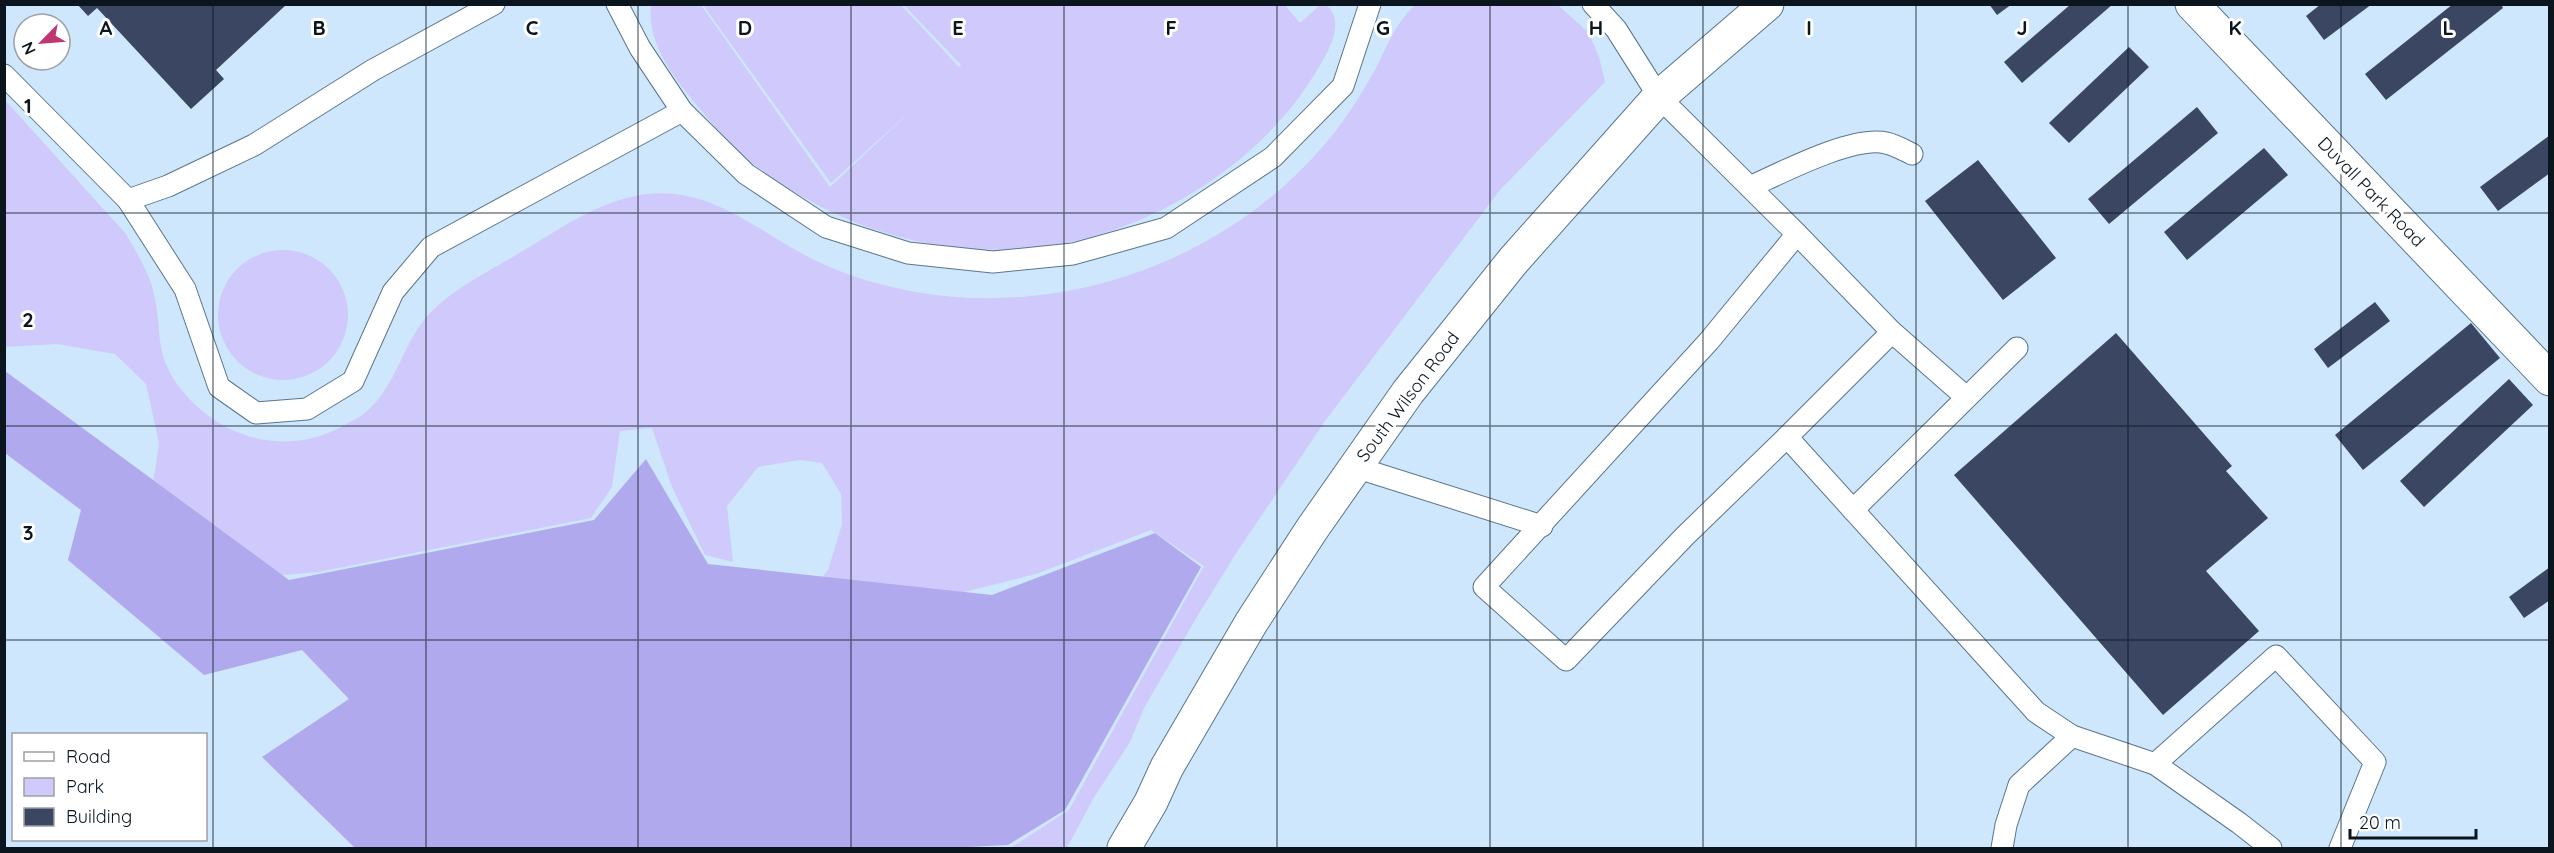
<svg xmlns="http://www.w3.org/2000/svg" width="2554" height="853" viewBox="0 0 2554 853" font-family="Quicksand,sans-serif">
<rect width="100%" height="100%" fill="#cee7fd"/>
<g fill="#cfcafb">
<path d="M1284,4L1300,23L1320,5H1326C1346,21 1329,50 1319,67C1260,169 1138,241 1021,249C947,254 868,235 805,198C772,179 739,157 715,127C687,92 646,53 651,5H701L830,187L914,108L831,183L703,5H901L959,67L961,65L904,5Z"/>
<path d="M1415,5H1558L1589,33L1599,57L1605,82L1500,190L1325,421L1235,555L1198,615L1144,708L1130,742L1093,799L1067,848H987L1012,847L1069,810L1204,566L1151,530L1036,574L933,600L813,589L828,570L842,524L841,494L822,463L799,460L758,467L727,506L733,562L705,555L672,487L652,428L620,431L612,487L591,518L318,572L262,577L149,497L155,471L159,443L146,384L115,354L57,344L5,347V100L126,234C137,253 149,272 154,294C163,332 153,352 180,388C217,436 280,456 335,430C351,422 365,415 376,402C400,374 406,336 433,310C457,287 488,272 516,255C554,233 591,205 635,196C711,180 761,237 825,265C996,339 1206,285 1325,144C1345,121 1361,95 1376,68C1387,46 1396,22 1415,5Z"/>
<circle cx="283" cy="315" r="65"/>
</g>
<path fill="#b1a9ed" d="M5,371L289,580L594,520L646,459L708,564L992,595L1155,533L1201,567L1065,810L1008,845L949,848H355L262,757L349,699L302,650L204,675L68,560L81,510L5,453Z"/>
<g fill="#3a4662">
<path d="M77,4H287L216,70L224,79L191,109L97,8L88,16Z"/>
<path d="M1989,4H2012L1997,15Z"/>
<path d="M2071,4H2113L2022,83L2004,62Z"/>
<path d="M2321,4H2372L2324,40L2306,16Z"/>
<path d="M2453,4H2501L2503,8L2386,100L2365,74Z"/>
<path d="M2129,47L2149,67L2069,143L2049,123Z"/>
<path d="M2197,107L2218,133L2109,224L2088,199Z"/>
<path d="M2550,135V173L2498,211L2480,187Z"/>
<path d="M2264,148L2288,175L2187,260L2164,232Z"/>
<path d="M1978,160L2056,258L2003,300L1925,201Z"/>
<path d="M2375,302L2390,321L2328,368L2314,349Z"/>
<path d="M2471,323L2500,358L2363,470L2335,435Z"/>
<path d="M2116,333L2232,466L2226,471L2268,518L2206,571L2259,631L2163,715L1954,475Z"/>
<path d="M2509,379L2533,405L2424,507L2400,481Z"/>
<path d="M2550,567V600L2524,618L2509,597Z"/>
</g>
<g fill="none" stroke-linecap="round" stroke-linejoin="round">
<g stroke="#59768d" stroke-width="23">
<g id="lane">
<path d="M1593,4L1616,29L1659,97L1797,234L1709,341L1484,587L1566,660L1685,536L1787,437L2036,712L2072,736L2155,764L2239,823L2271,848"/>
<path d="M4,75L128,200L185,289L219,387L256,413L307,409L353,381L393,292L431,247L682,111L640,48L617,4"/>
<path d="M682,111L746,174L826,227L908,253L993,262L1073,254L1166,228L1273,157L1343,86L1370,4"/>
<path d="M1750,187C1781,173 1853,135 1886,143C1895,145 1904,150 1912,154"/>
<path d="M128,200L168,186L254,145L373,70L494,4"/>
<path d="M1892,332L1966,397"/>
<path d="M1787,437L1892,332L1797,234"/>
<path d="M1355,467L1542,526"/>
<path d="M1853,510L2017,348"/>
<path d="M2155,764L2276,656L2375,762L2340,848"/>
<path d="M2002,848L2006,825L2019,785L2072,736"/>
</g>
</g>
<g stroke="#59768d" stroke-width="35">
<path id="street" d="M2192,4L2550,379"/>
</g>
<g stroke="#59768d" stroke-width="35">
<path id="secondary" d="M1124,848L1151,802L1167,767L1251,623L1312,529L1408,392L1513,261L1659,97L1767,4"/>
</g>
<use href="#lane" stroke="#fff" stroke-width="21"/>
<use href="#street" stroke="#fff" stroke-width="33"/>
<use href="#secondary" stroke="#fff" stroke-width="33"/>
</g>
<path fill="none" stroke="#0a151e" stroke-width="1.5" stroke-opacity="0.55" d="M213,4V848M426,4V848M638,4V848M851,4V848M1064,4V848M1277,4V848M1490,4V848M1703,4V848M1916,4V848M2128,4V848M2341,4V848M4,213H2550M4,426H2550M4,640H2550"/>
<g text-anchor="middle" stroke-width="6" stroke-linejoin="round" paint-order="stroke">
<g font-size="18" fill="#0a151e" stroke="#fff">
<text transform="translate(2371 192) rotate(46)" y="6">Duvall Park Road</text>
<text transform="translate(1408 397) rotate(-53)" y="6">South Wilson Road</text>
</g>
</g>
<g font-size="20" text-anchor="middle" font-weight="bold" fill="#0a151e" stroke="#fff" stroke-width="6" stroke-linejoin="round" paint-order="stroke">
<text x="106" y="35">A</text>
<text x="319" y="35">B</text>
<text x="532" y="35">C</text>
<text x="745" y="35">D</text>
<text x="958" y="35">E</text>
<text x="1171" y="35">F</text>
<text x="1383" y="35">G</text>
<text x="1596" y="35">H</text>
<text x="1809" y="35">I</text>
<text x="2022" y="35">J</text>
<text x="2235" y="35">K</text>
<text x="2448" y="35">L</text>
<text x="28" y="113">1</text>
<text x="28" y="327">2</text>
<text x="28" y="540">3</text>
</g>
<rect width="2554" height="853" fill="none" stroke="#0a151e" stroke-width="12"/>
<rect x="12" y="733" width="195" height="108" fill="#ffffff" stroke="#9da1a5" stroke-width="1.5"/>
<rect x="24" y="752" width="30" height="9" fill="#ffffff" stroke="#9da1a5" stroke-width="1.5"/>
<text x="66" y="763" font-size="18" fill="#0a151e">Road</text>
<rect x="24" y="778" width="30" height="18" fill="#cfcafb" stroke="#9da1a5" stroke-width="1.5"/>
<text x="66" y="793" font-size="18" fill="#0a151e">Park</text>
<rect x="24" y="808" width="30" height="18" fill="#3a4662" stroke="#9da1a5" stroke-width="1.5"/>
<text x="66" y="823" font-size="18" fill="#0a151e">Building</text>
<g transform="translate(42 42) rotate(245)"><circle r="28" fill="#ffffff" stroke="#9da1a5" stroke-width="1.5"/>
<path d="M0-4.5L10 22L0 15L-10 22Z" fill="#bf3672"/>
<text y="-9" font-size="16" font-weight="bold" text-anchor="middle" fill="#0a151e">N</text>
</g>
<path d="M2350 829v9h126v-9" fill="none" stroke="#0a151e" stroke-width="3"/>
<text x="2359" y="829" font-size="18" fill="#0a151e" stroke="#ffffff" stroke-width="4.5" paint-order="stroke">20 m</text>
</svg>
